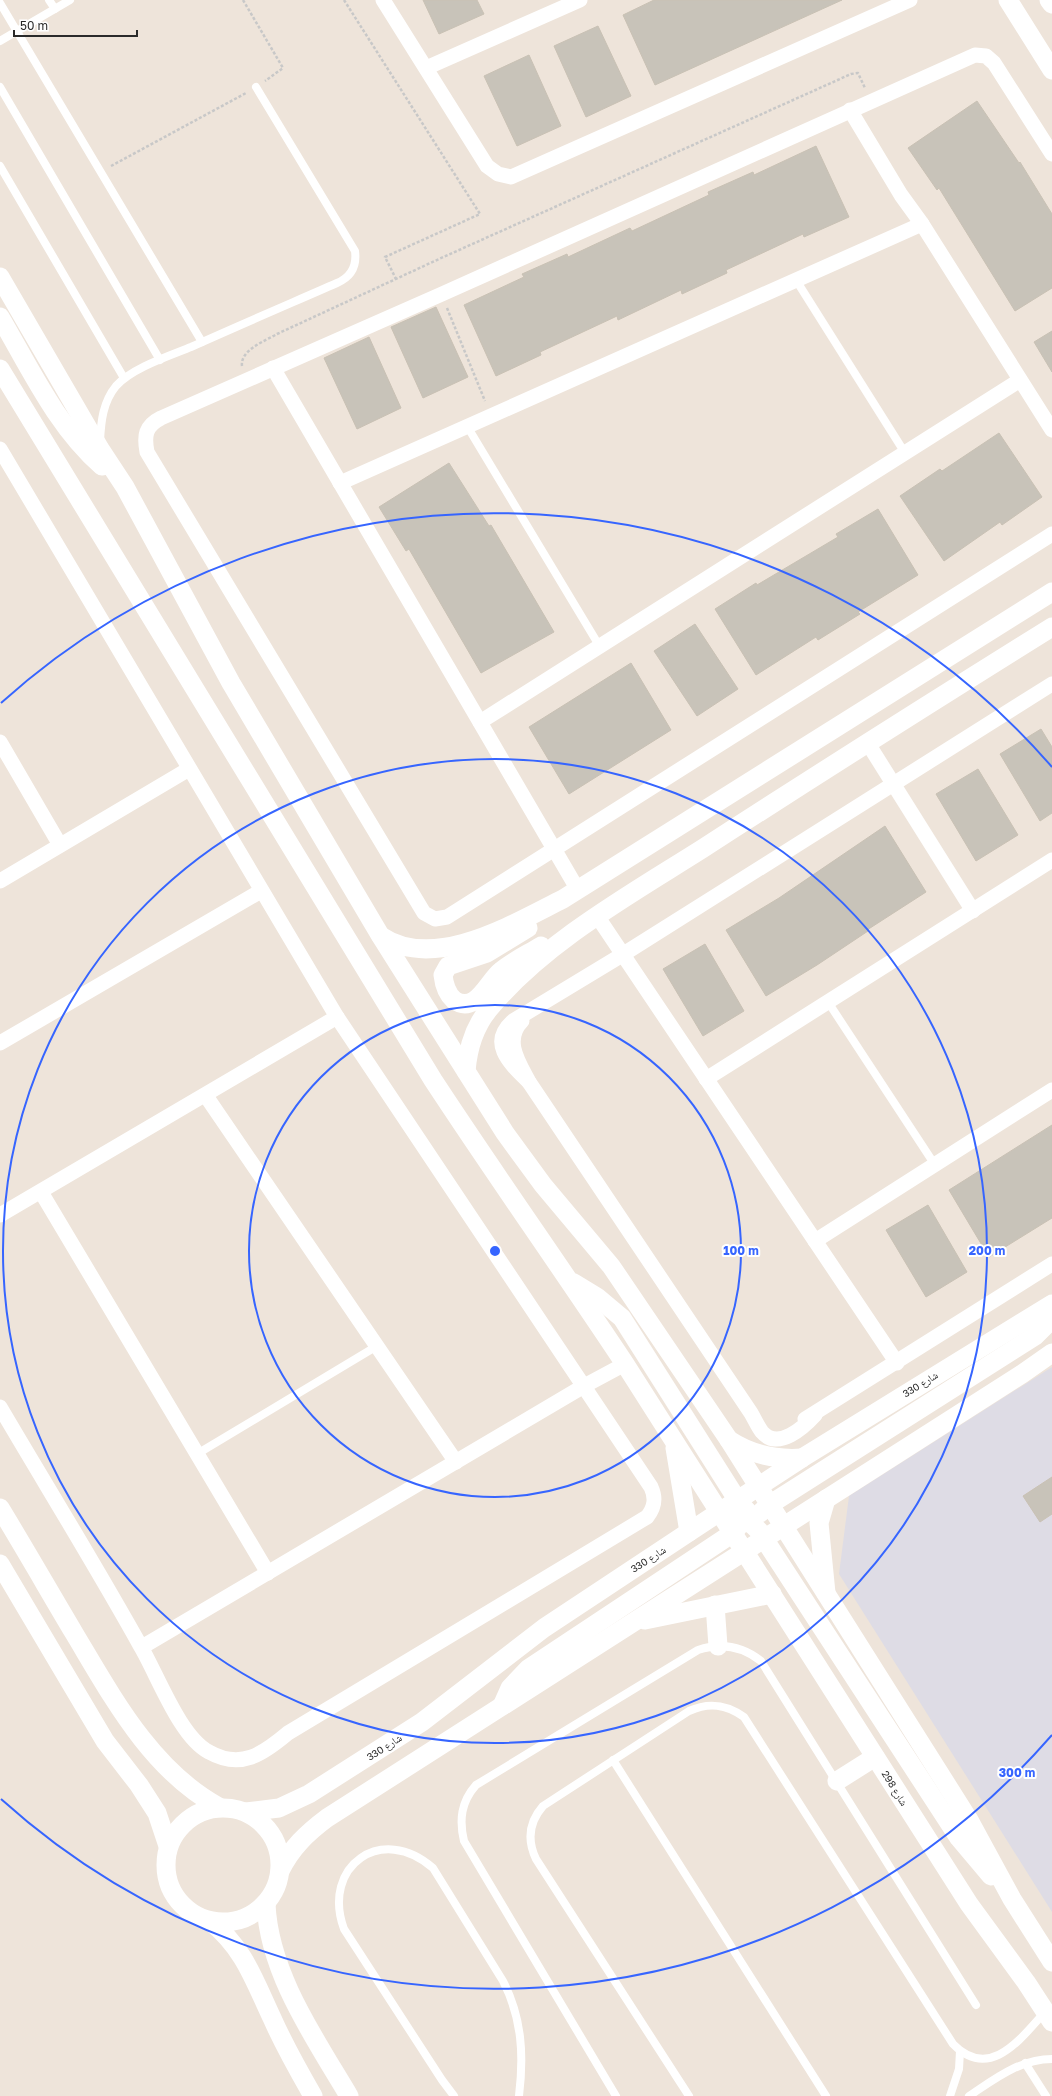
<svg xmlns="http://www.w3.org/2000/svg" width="1052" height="2096" viewBox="0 0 1052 2096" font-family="'Golos Text','Noto Naskh Arabic',sans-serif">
<rect width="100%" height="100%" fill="#eee4da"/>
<path fill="#dedce5" d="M1052,1367V1912L839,1574L849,1496Z"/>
<g fill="#c8c3b9" stroke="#c9c1b4">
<path d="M423,0H477L484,14L439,34Z"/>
<path d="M654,0H842L655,85L623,15Z"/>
<path d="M598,26L631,96L586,117L554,46Z"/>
<path d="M529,55L561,126L517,146L484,76Z"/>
<path d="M977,101L1019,163L1020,162L1052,214V288L1015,311L939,188L937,190L908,148Z"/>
<path d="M816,146L849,217L804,237L803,234L726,270L727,273L682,294L681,290L618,320L617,316L540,352L541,355L496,376L464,305L524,277L522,274L567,254L568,257L630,228L632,231L709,195L708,192L753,172L754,175Z"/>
<path d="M436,307L468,377L423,398L391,327Z"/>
<path d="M1052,331V372L1034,342Z"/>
<path d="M369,337L401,408L357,429L324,358Z"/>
<path d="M999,433L1042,497L1002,525L1000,522L944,561L900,496L940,469L942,471Z"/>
<path d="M449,463L489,526L491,525L554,632L481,673L409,549L406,551L379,507Z"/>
<path d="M878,509L918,575L858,612L860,614L818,640L816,637L756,675L715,609L756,583L757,585L838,537L836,534Z"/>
<path d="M695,624L738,689L697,716L654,651Z"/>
<path d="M631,663L671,730L569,794L529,727Z"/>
<path d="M1041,729L1052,747V813L1040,821L1000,754Z"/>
<path d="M978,769L1018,835L976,861L936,794Z"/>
<path d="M885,826L926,892L867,930L868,931L817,965L766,996L726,930L779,898Z"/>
<path d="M705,944L744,1011L703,1036L663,969Z"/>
<path d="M1052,1125V1218L989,1257L949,1190Z"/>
<path d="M928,1205L967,1272L926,1297L886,1230Z"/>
<path d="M1052,1477V1514L1040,1522L1023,1496Z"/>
</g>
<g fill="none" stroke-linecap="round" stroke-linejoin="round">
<g stroke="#c8c8c8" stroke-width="2.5" stroke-dasharray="3 2" stroke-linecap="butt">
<path d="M243,0L283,68L265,81"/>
<path d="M344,0L480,214L385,257L396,279"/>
<path d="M111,166L246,93"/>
<path d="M447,308L485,401"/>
<path d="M242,366C240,350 265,341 277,334L439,259L851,74L858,73L865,88"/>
</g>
<g stroke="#fff" stroke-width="8">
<path d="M49,0L55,9"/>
<path d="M0,3L202,342"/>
<path d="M0,41L70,0"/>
<path d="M0,87L160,360"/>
<path d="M0,166L124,378"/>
<path d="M796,280L905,453"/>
<path d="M467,426L600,647"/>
<path d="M100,441C101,421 103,402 116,386C132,368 169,356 191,347C240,325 289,304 337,283C351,277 357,266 355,251L256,87"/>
<path d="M828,1002L935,1165"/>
<path d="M197,1454L377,1346"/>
<path d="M613,1760L826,2096"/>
<path d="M1025,2063L1046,2096"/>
<path d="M454,2096L442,2080L344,1929C321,1866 382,1823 433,1868L503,1981C522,2018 524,2055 519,2096"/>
<path d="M616,2096L464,1841C459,1820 461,1802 476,1785L698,1650C722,1642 742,1646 761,1661L976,2005"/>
<path d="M689,2096L536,1859C527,1840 529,1822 543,1806L689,1711C709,1702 726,1704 744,1717L953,2044C990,2082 1021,2038 1045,2012"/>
<path d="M950,2096L959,2069L960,2051"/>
<path d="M969,2096C995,2079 1020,2059 1052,2059"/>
</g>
<g stroke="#fff" stroke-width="15">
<path d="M383,0L487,166L498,174L511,177L910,0"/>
<path d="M426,68L580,0"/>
<path d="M850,110L901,195L922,224L1052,430"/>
<path d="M1052,154L994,63L986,56L975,55L442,294L161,418C145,426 144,436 147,452L424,913L435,919L447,917L1052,534"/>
<path d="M273,368L578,890"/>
<path d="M0,449L337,1017L651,1487C656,1498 655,1507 647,1517L288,1733C263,1754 241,1770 209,1752C180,1737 158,1676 141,1647C96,1566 47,1487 0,1407"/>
<path d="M340,483L922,224"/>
<path d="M480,722L1020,380"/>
<path d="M0,742L60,845"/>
<path d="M867,742L973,911"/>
<path d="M0,881L189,769"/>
<path d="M597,916L897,1363"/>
<path d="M522,1021C503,1040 519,1063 529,1082L751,1413C755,1420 758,1427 762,1432C778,1451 804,1427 815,1415"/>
<path d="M0,1043L261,891"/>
<path d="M706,1079L1052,860"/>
<path d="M529,1082C512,1065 487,1044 513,1021L622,955L1052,684"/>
<path d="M206,1096L456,1462"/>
<path d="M41,1192L268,1573"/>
<path d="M0,1215L337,1017"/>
<path d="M815,1241L1052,1090"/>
<path d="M805,1419L1052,1264"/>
<path d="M142,1647L584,1386L625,1364"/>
</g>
<g stroke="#fff" stroke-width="19">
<path d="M1008,0L1052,70"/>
<path d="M1049,0L1052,4"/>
<path d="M0,277L100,449L125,487L231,683L380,935L505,1133L543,1185L611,1266L729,1440L969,1820L1012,1899L1052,1962"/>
<path d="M0,317C30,368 57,427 102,466"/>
<path d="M0,369L433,1080C496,1176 562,1269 625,1364L969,1904L1026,1982L1052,2022"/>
<path d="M528,928L487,953L448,966L443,975C444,984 447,994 454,1000C476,1015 488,981 501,971C513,961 528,954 541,946"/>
<path d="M381,936C434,972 513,924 563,899L1052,592"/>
<path d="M466,1071C468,1047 474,1027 489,1009C543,943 631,894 702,849C818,774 935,700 1052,627"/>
<path d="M574,1283L597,1297L622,1318L738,1501L747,1511"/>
<path d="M729,1440C752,1455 775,1460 802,1458"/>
<path d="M675,1448L689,1532"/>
<path d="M826,1499L819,1523L826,1593"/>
<path d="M0,1508C25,1549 49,1591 74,1633C113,1698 151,1770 219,1807"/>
<path d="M720,1513C736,1514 748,1519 759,1531L959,1838L991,1876"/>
<path d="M760,1513L769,1505L1035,1336L1052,1319"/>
<path d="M0,1564L105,1741L139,1785L157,1813L168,1846"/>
<path d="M715,1605L718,1646"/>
<path d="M645,1620L772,1594"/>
<path d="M502,1706L510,1688L528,1669L733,1533L741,1523"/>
<path d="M837,1781L875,1757"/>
<circle cx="223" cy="1865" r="57"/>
<path d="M246,1812L279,1808L309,1794L422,1722L544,1628L689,1532L802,1458L1052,1304"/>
<path d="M280,1871C291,1848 307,1833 327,1818L1022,1374L1052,1353"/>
<path d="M266,1904C269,1973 314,2037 349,2096"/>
<path d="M210,1921C244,1948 254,1980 272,2018C284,2045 298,2070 313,2096"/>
</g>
</g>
<g fill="none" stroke="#3665ff" stroke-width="2">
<circle cx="495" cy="1251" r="246"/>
<circle cx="495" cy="1251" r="492"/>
<path d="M1052 1735A738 738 0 0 1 1 1799M1 703A738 738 0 0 1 1052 767"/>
</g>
<g text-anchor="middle" stroke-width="4" stroke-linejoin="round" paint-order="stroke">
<g font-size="10" fill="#2a2a2a" stroke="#fff">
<text transform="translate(920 1384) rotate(-32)" y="4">شارع 330</text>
<text transform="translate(648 1559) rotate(-33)" y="4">شارع 330</text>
<text transform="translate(384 1747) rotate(-33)" y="4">شارع 330</text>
<text transform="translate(895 1788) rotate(58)" y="4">شارع 298</text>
</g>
</g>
<circle cx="495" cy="1251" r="6" fill="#3665ff" stroke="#fff" stroke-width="2"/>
<g font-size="12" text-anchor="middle" font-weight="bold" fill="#3665ff" stroke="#fff" stroke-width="4" stroke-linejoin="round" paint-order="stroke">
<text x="741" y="1255">100 m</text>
<text x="987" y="1255">200 m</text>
<text x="1017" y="1777">300 m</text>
</g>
<path d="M14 30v6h123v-6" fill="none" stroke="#2a2a2a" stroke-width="2"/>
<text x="20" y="30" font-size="12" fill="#2a2a2a" stroke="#ffffff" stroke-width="3" paint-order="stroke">50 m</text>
</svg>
